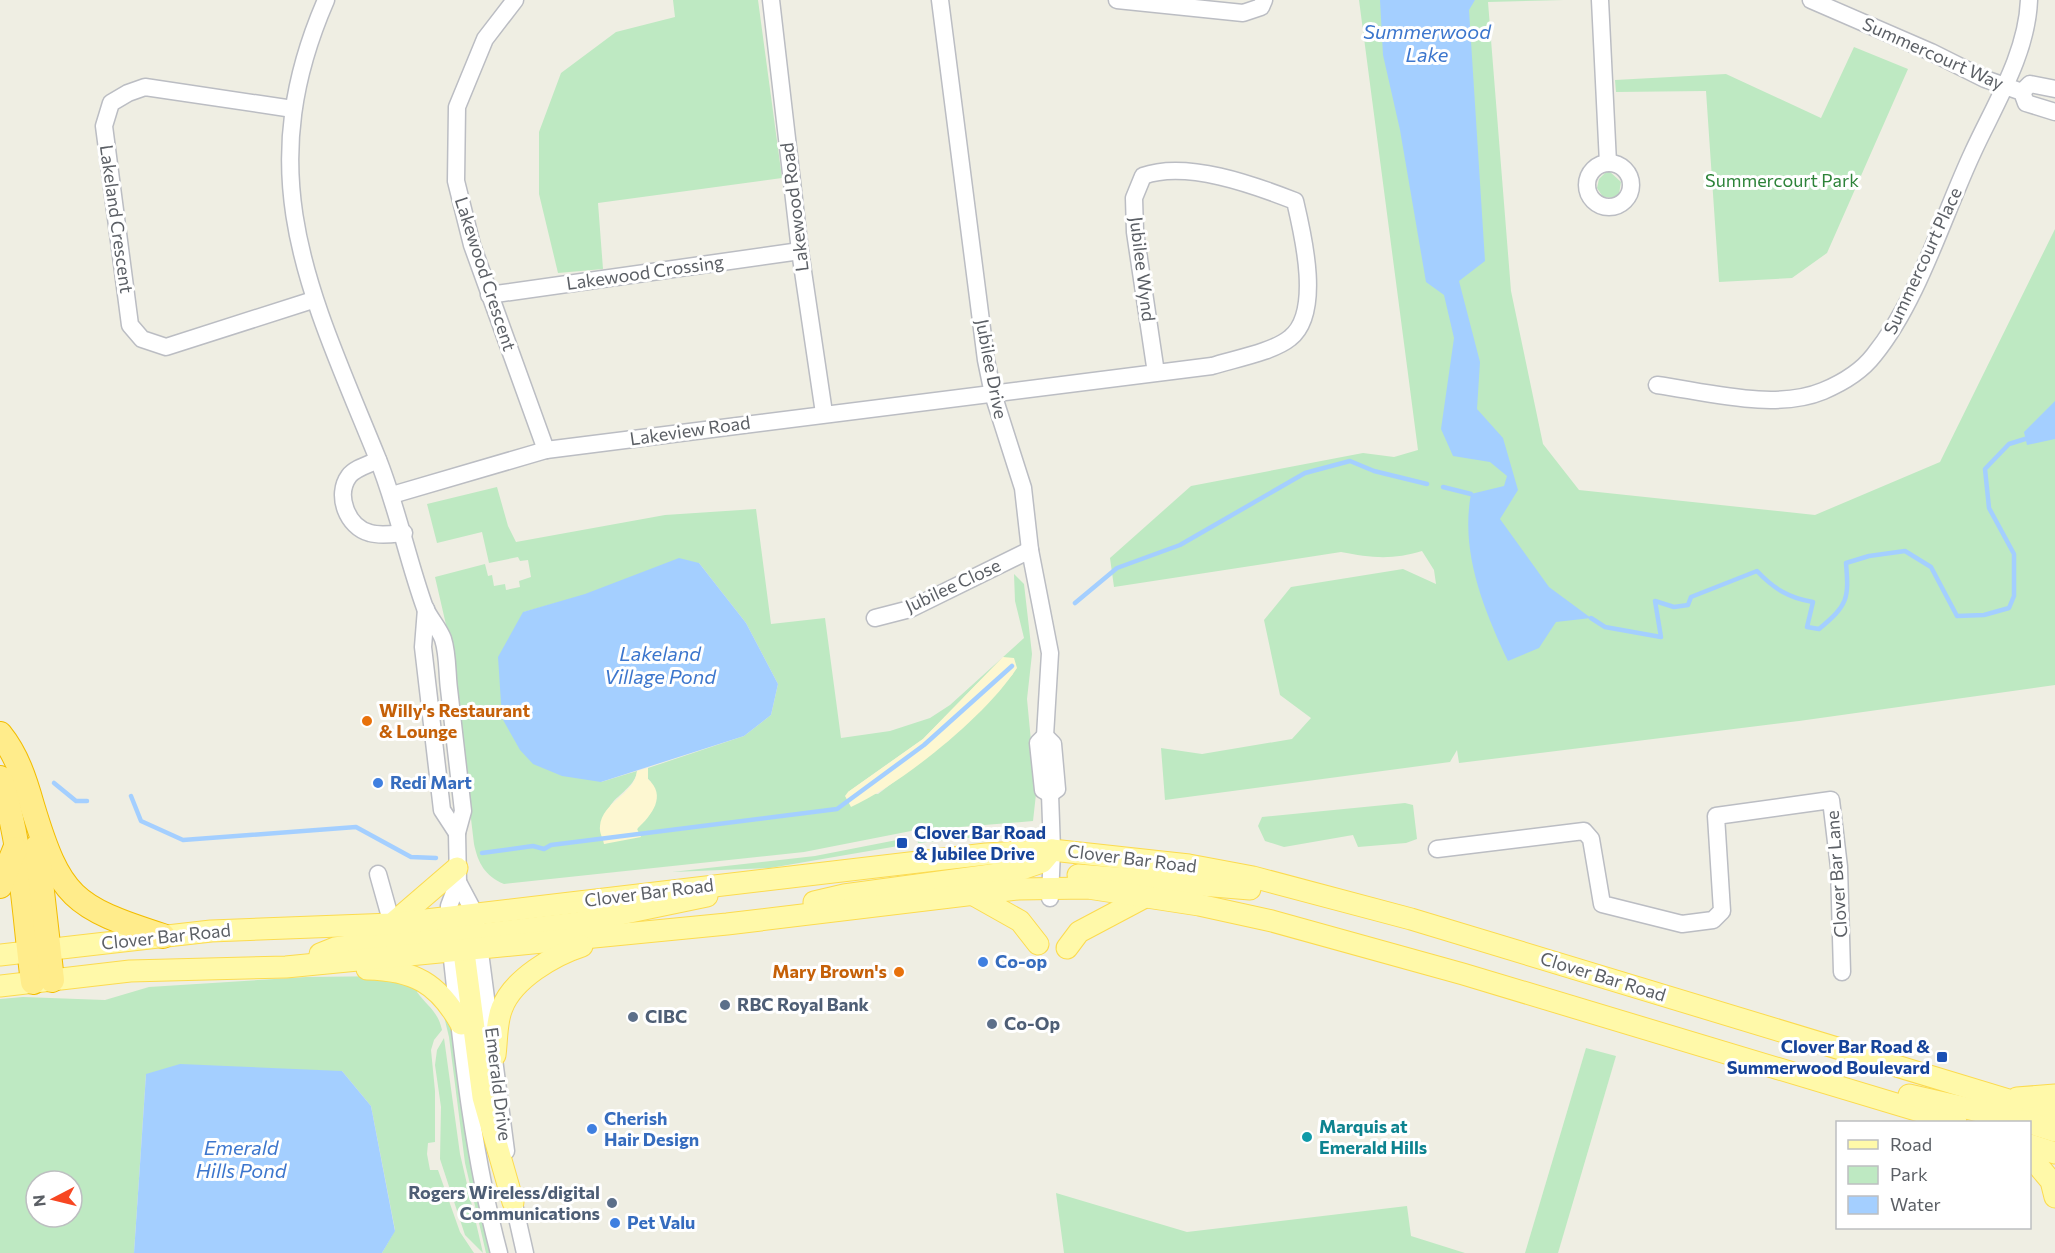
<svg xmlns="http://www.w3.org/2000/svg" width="2055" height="1253" viewBox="0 0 2055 1253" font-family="Commissioner,sans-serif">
<rect width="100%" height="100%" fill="#efeee3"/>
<g fill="#bee9c2" fill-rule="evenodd">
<path d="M673,0H758L782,178L598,203L603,269L558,273L539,194V132L561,73L616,32L675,17Z"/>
<path d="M1359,0H1564L1488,2L1511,291L1543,444L1579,490L1815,515L1940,462L2055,229V685L1799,721L1459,763L1457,750L1450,762L1165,800L1161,748L1202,754L1292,739L1311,718L1280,695L1264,620L1291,587L1403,569L1436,584L1434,570L1422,551C1393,560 1371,558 1341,552L1114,587L1110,558L1191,486L1363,453L1394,457L1418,450Z"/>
<path d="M1854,47L1908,69L1827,253L1792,278L1719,282L1706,91L1616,92L1615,80L1726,74L1821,118Z"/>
<path d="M1608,170L1621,182L1619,194L1613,198L1603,197L1597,188L1599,179Z"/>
<path d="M497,487L508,526L516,542L665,515L756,509L771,624L825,618L841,738L890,731L930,718L950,705L1024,638L1015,601L1014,574L1024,584L1032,654L1027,699L1036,794L1033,821L911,831L804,852L504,884C485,876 478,863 474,844L450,642L435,577L485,564L488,576L492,575L494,586L505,584L506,590L520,587L519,581L531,577L528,560L520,561L518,557L489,563L482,532L437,543L427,504ZM699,563L746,623L778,684L771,715L744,736L648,768V779L651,782L637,830L604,844C603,833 605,810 613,802C621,793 636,784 637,771L601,782L524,612ZM1003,657L1013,674L942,745L878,794L848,792L923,739Z"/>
<path d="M1405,803L1413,805L1417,839L1406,843L1358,847L1353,835L1284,847L1265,841L1258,826L1262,817Z"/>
<path d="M999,829L1000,835L918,843L917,837Z"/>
<path d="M907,838L904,845L770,868L672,872L815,856Z"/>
<path d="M393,976L420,988L417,992C427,1006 438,1011 442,1030L434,1040L431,1050L435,1091V1142L428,1143L427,1154L430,1170H438L460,1232L474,1253H382L395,1230L371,1106L342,1071L146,1074L134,1253H0V999L23,997L105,1000L149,987L306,977ZM36,1181H72V1217H36Z"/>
<path d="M443,1012L453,1030L467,1144L491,1253H486L465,1163L449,1037Z"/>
<path d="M444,1038L460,1154L483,1253L465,1235L440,1159L441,1107L435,1065L437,1050Z"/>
<path d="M1586,1048L1616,1056L1558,1253H1525Z"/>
<path d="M1056,1193L1187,1232L1407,1206L1411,1236L1465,1253H1064Z"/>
</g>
<g fill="#fdf7d1">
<path d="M1003,657L1014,658L1017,668C985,717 904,782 851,807L845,796L848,792L923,739Z"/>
<path d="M648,768V779C667,796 652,815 637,829L641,837L604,844C603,838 599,833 600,826C602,802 635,794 637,771Z"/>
</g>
<g fill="#a4cfff">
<path d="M1380,0H1475L1469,10L1485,261L1459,281L1480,362L1477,409L1503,438L1518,490L1500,519L1549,587L1591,618L1556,622L1539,648L1508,661C1484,610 1460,552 1471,494L1504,486L1507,476L1490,462L1453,456L1441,429L1454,338L1444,295L1426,282L1400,130L1383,55Z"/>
<path d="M2055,401V439L2027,445L2024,432Z"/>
<path d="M679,558L699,563L746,623L778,684L771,715L744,736L601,782L562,776L533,764L520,750L502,718L498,657L523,612L585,594Z"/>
<path d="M180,1064L342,1071L371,1106L395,1231L382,1253H134L146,1074Z"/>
</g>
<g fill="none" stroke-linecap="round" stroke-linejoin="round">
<g stroke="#a4cfff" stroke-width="4.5">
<path d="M1443,487L1471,494"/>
<path d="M1075,603L1117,568L1180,545L1305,473L1350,461L1374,471L1427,484"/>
<path d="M1591,618L1605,627L1661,637L1655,601L1674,607L1688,605L1691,597L1757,571C1774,589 1789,598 1813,602L1807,627L1819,629C1848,605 1849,599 1846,563L1869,556L1905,551L1931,567L1957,616L1984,615L2009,608L2014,596V554L1989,508L1985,469L2009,444L2025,439"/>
<path d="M54,783L76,801H87"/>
<path d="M131,796L141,821L183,840L356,827L411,857L436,858"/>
<path d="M482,853L533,846L544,849L551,845L837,809L924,745L1012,666"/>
</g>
<g stroke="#bbbdc3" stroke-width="19">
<g id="minor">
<path d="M326,0C249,177 310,292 377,457C397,506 407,558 425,608C430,619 439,628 443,639C448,654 447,674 449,689C454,730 458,770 463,811L457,833L458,882L449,906V932C461,1040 471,1148 499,1253"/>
<path d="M515,0L485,39L457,107L456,181L472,245L546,450"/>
<path d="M771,0L800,251L824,413"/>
<path d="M940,0L986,360L993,394L1023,488L1030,550L1050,653L1045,736"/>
<path d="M1117,0L1243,13L1261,7L1264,0"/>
<path d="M1600,0L1608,163"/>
<path d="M1811,0L1931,52L1985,79L2022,92L2026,103L2055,112"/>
<path d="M2022,92L2030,84L2055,89"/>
<path d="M293,109L145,87L128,93L111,103L104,126L130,325L142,339L166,347L313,300"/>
<circle cx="1609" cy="185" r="22"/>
<path d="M489,295L800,251"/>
<path d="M1657,385C1707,392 1775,411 1823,391C1842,383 1861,372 1874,355C1918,301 1943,216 1973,152C1995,104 2027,54 2029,0"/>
<path d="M378,460C370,464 355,468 349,476C335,495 347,527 370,533C380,536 393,534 404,533"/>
<path d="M392,495L546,450L1212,366C1234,359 1273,352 1290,338C1322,313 1303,235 1295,201C1254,185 1186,160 1143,176L1134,198L1135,232L1156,373"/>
<path d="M426,609L423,647L442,810L457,833"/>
<path d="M875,618L910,609L1030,550"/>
<path d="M1045,736L1038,743L1043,790L1050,794"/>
<path d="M1045,736L1053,744L1057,789L1050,794"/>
<path d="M1437,849L1584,831L1591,839L1602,904L1682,924L1713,920L1722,911L1716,816L1831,800L1839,867L1842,972"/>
<path d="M378,874L392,924"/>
<path d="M458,882L475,914L506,1151"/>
<path d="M1050,898L1052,850L1050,794"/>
<path d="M511,1191L525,1253"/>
</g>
</g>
<g stroke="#fcdb4f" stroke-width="23">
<g id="major">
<path d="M1078,875L1250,889"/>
<path d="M972,894L1020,921L1038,944"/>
<path d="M814,902L844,895L1013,872L1042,862L1052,850"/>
<path d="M392,924L457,868"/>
<path d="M462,937L483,1097L513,1202"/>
<path d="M457,943L467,936L577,923L707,896"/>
<path d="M1067,948L1079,932L1145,897"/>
<path d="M320,954L335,948L449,932L459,930L471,919"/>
<path d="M0,955L211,931L392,924L986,854L1052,850L1189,865L1253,877L1411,919L2055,1114"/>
<path d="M367,969C414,970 438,983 461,1024"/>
<path d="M0,986L130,971L286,967L727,924L1018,889L1088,888L1199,905L1272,921L1463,974L1956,1122"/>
<path d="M495,1055C497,1041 496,1022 502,1008C513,979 554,955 582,946"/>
<path d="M1909,1095L2027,1122"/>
<path d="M2017,1098L2055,1095"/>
<path d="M2030,1123L2055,1131"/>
<path d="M2030,1145L2055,1153"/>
<path d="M2030,1156L2051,1181L2055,1197"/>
</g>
</g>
<g stroke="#f3bd00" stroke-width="26">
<g id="highway">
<path d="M0,734C17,755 25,780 32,805C60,898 73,907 163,936"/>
<path d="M0,778C22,843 24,914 33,982"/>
<path d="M37,847L52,980"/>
<path d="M0,886L15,849"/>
</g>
</g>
<use href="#minor" stroke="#fff" stroke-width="16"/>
<use href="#major" stroke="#fff9a9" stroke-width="21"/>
<use href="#highway" stroke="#ffec8b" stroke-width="24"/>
</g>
<g fill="#e8710a" stroke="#fff" stroke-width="2">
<circle cx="367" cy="721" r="6"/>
<circle cx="899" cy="972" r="6"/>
</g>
<g fill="#3f7fe0" stroke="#fff" stroke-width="2">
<circle cx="378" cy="783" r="6"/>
<circle cx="983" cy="962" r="6"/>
<circle cx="592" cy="1129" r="6"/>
<circle cx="615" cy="1223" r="6"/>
</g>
<g fill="#1a4fb4" stroke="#fff" stroke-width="2">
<rect x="896" y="837" width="12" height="12" rx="3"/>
<rect x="1936" y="1051" width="12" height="12" rx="3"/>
</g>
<g fill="#5c6f8a" stroke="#fff" stroke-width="2">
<circle cx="725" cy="1005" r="6"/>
<circle cx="633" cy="1017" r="6"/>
<circle cx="992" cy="1024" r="6"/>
<circle cx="612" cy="1203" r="6"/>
</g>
<circle fill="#0f9aa8" stroke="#fff" stroke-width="2" cx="1307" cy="1137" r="6"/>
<g text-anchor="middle" stroke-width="6" stroke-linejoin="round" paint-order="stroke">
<g font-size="18" fill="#5b5f65" stroke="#fff">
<text transform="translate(1933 54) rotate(24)" y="6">Summercourt Way</text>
<text transform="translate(795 207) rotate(-97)" y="6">Lakewood Road</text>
<text transform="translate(116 219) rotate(82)" y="6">Lakeland Crescent</text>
<text transform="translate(1923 261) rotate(-65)" y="6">Summercourt Place</text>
<text transform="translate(1142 269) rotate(83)" y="6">Jubilee Wynd</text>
<text transform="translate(645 273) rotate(-8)" y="6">Lakewood Crossing</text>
<text transform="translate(485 274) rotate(72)" y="6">Lakewood Crescent</text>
<text transform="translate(991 369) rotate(79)" y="6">Jubilee Drive</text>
<text transform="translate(690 431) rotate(-8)" y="6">Lakeview Road</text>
<text transform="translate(953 586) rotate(-25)" y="6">Jubilee Close</text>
<text transform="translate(1132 859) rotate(7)" y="6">Clover Bar Road</text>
<text transform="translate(1837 874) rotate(-94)" y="6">Clover Bar Lane</text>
<text transform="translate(649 893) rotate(-7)" y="6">Clover Bar Road</text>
<text transform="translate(166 937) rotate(-6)" y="6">Clover Bar Road</text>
<text transform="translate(1603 977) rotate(17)" y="6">Clover Bar Road</text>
<text transform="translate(498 1084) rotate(83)" y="6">Emerald Drive</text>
</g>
<g font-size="18" fill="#2d8339" stroke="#fff">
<text x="1782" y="187">Summercourt Park</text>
</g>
<g font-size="18" font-weight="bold" fill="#c56008" stroke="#fff" text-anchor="start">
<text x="379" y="717">Willy's Restaurant<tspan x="379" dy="21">&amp; Lounge</tspan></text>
<text x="887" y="978" text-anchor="end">Mary Brown's</text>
</g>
<g font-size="18" font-weight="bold" fill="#366cbe" stroke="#fff" text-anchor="start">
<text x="390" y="789">Redi Mart</text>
<text x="995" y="968">Co-op</text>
<text x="604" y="1125">Cherish<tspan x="604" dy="21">Hair Design</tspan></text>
<text x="627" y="1229">Pet Valu</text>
</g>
<g font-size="18" font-weight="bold" fill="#164399" stroke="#fff" text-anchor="start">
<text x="914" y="839">Clover Bar Road<tspan x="914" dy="21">&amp; Jubilee Drive</tspan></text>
<text x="1930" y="1053" text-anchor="end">Clover Bar Road &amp;<tspan x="1930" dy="21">Summerwood Boulevard</tspan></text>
</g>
<g font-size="18" font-weight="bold" fill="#4e5e75" stroke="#fff" text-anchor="start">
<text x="737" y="1011">RBC Royal Bank</text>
<text x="645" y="1023">CIBC</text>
<text x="1004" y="1030">Co-Op</text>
<text x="600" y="1199" text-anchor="end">Rogers Wireless/digital<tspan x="600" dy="21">Communications</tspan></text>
</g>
<g font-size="18" font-weight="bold" fill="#0d838f" stroke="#fff" text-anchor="start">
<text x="1319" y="1133">Marquis at<tspan x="1319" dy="21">Emerald Hills</tspan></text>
</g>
<g font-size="20" font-style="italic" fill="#3c76cd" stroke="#fff">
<text x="1427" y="39">Summerwood<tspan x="1427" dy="23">Lake</tspan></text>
<text x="660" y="661">Lakeland<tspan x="660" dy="23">Village Pond</tspan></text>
<text x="241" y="1155">Emerald<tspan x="241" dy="23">Hills Pond</tspan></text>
</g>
</g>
<rect x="1836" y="1121" width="195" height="108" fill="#ffffff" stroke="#bdbfc1" stroke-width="1.5"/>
<rect x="1848" y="1140" width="30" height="9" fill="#fff9a9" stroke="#bdbfc1" stroke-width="1.5"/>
<text x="1890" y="1151" font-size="18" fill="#5b5f65">Road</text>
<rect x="1848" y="1166" width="30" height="18" fill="#bee9c2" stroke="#bdbfc1" stroke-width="1.5"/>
<text x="1890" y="1181" font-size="18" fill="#5b5f65">Park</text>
<rect x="1848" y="1196" width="30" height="18" fill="#a4cfff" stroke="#bdbfc1" stroke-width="1.5"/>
<text x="1890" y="1211" font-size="18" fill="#5b5f65">Water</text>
<g transform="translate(54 1199) rotate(263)"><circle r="28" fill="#ffffff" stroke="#bdbfc1" stroke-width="1.5"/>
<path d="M0-4.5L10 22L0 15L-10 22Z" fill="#f74622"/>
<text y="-9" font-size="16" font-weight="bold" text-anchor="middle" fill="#5b5f65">N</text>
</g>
</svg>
